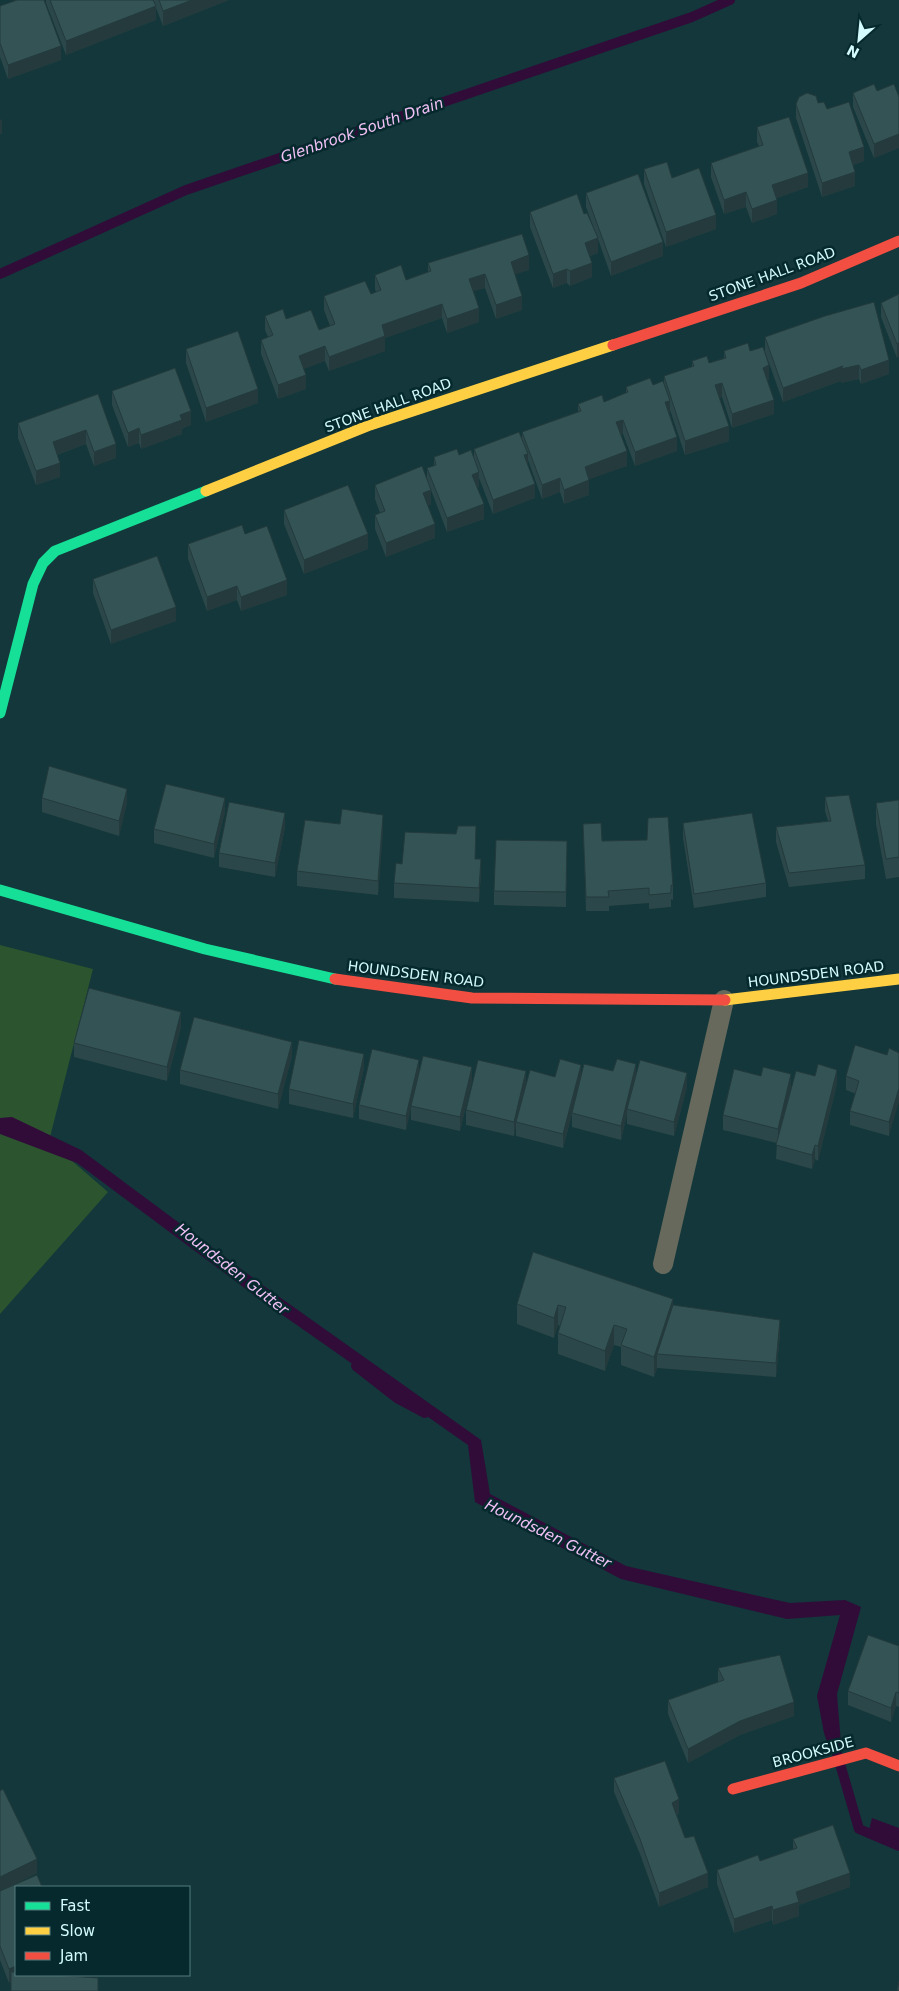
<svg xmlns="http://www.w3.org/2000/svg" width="899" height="1991" viewBox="0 0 899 1991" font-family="'DejaVu Sans',sans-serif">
<rect width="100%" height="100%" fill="#13373a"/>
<path fill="#2b542f" d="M0,945L93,969L49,1141L108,1192L0,1314Z"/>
<g fill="#310c39">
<path d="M12,1117L81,1150L264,1286L481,1440L490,1494L626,1566L790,1603L845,1600L861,1607L837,1694L841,1744L829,1747L824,1733L817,1696L840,1615L787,1619L621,1579L475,1502L468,1445L254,1295L77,1163L0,1134V1118Z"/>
<path d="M872,1818L899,1828V1842L869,1830Z"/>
</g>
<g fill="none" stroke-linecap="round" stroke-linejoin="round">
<g stroke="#310c39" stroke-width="10">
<path d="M0,274L186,190L692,17L730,0"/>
<path d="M356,1366L397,1398L425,1413"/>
<path d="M831,1733L859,1829L899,1846"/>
</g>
<path stroke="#66695b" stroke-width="20" d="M663,1264L724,1000"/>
<g stroke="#16e098" stroke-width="11">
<path d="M0,713L33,584L43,563L55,551L206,491"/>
<path d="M0,890L205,949L335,979"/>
</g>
<g stroke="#ffcf43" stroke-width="11">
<path d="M206,491L370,425L613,345"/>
<path d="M725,1000L899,979"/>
</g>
<g stroke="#f24e42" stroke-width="11">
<path d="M613,345L801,283L899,241"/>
<path d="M335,979L472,998L725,1000"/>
<path d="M733,1789L866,1753L899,1766"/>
</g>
</g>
<g fill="#2c4749">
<path d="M46,0H153L156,20L66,55L46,3Z"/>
<path d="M153,0H229L163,26Z"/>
<path d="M0,6L61,60L8,79L0,57Z"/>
<path d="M877,91L899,97V148L874,158L853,107V93Z"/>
<path d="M818,103L827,109L864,161L853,165L855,186L822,197L796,118V104Z"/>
<path d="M757,127L808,187L777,198V214L752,223L746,207L724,214L711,177V163L759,146L757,142Z"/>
<path d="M644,169L672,178L716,229L666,247L644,184Z"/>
<path d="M586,193L663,256L611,276L598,239V253L590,256L592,277L570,286L567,283L553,288L530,227V212L584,214L596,234L586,207Z"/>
<path d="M428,263L529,270L515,274L522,310L496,319L485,288L473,291L479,322L447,333L442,318L385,338V351L329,371L325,361L303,369L306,389L278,399L261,354V340L268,337L265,330V316L286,319L319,330L330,326L324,310V296L371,294L376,292L375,289V275L406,280L428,272Z"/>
<path d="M899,294L897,358L881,317V303Z"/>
<path d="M765,337L889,374L861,384L859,379L841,383V381L783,402L765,352Z"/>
<path d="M186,349L258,403L206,422L186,363Z"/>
<path d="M724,351H750L769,380H767L774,414L732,428L722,397L719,398L729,441L685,455L670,410V415L677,451L635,466L623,434L620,435L627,466L589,479V495L564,504L560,492L542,499L528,460V464L535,498L493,514L479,478V487H477L484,519L447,532L431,490V505H428L435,538L386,557L375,529V515L380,513L375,499V485L427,482V468L434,466V457L459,455L474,457V449L522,440V432L578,412V404L604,402L626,393V387L653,385L664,383V376L692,367V361L709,363L724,358Z"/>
<path d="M112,391L191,425L182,429V434L141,449L139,443L128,447L112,405Z"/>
<path d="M98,394L116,458L94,466L86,444L57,455L60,477L36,485L18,438V423Z"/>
<path d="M284,510L368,549L304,574L284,524Z"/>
<path d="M188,544L287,595L241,611L237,600L207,611L188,559Z"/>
<path d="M93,579L176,621L111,644L93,593Z"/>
<path d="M825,797L865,865V879L789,887L776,842V827L828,821L825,811Z"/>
<path d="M42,798L127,803L119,836L42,812Z"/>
<path d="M899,800V877L886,879L876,824V803Z"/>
<path d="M225,812L214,858L154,843V829Z"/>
<path d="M683,823L766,883V897L694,908L683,838Z"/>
<path d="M340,824L383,829L378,895L297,886V871Z"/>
<path d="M583,824L602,841L647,840L673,886V900L671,899V907L649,909V903L609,906V911H586Z"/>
<path d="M285,827L275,877L219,867V853Z"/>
<path d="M567,841L566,907L494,905V891Z"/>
<path d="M475,859L481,873L479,902L394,898V883L402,864Z"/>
<path d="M181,1027L167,1081L74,1057V1043Z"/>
<path d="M899,1053L889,1136L850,1125V1111L856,1094L846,1090V1076L887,1055Z"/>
<path d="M292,1056L278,1109L180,1084V1070Z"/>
<path d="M364,1068L353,1118L289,1104V1089Z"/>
<path d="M613,1071L636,1075L687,1087L674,1136L627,1124V1114L621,1140L572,1127V1114L563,1148L516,1136V1126L514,1136L466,1125V1110L526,1085L555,1077L581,1076Z"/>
<path d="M419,1073L472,1081L460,1131L411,1120V1107L406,1130L359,1119V1105Z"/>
<path d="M837,1084L818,1161L815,1159L812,1169L776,1159L777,1143L723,1130V1115L791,1088L784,1116Z"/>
<path d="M517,1304L673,1305L780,1334L776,1377L657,1368L654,1377L621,1365V1347L614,1345L605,1371L558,1354V1333L560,1326L558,1325L554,1338L517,1324Z"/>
<path d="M899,1646V1707L896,1706L891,1722L848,1705V1691Z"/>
<path d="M718,1668L794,1716L740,1735L688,1763L668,1714V1700L718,1682Z"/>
<path d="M614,1778L679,1813L677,1815L685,1838L708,1887L659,1907L640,1854L614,1792Z"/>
<path d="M0,1791L37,1873L9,1887L16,1975L98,1991L11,1982L9,1983L0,1960Z"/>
<path d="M793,1839L850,1887L799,1905V1916L773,1925L772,1920L734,1933L717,1884V1870L760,1861L793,1849Z"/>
</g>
<g fill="#243a3c">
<path d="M192,0H229L163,26V11Z"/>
<path d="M156,6V20L66,55V41Z"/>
<path d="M61,46V60L8,79V65Z"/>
<path d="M2,119V134H0V120Z"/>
<path d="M899,134V148L874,158V144Z"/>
<path d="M864,147V161L849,166V152Z"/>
<path d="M855,172V186L822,197V183Z"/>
<path d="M808,173V187L772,200V185Z"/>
<path d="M746,192V207L724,214V200Z"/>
<path d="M777,200V214L752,223V209Z"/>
<path d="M716,215V229L666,247V232Z"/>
<path d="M598,238V253L585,257V243Z"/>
<path d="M663,242V256L611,276V262Z"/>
<path d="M529,255V270L511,276V262Z"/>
<path d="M592,263V277L570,286V271Z"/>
<path d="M567,269V283L553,288V274Z"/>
<path d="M485,274V288L469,293V279Z"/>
<path d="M522,296V310L496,319V305Z"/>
<path d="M442,304V318L385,338V351L329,371V357L382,325Z"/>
<path d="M479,308V322L447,333V319Z"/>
<path d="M899,343V357L897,358V344Z"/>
<path d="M325,346V361L299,371V356Z"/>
<path d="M889,360V374L861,384V370Z"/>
<path d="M769,365V380L763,382V368Z"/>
<path d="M859,365V379L841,383V381L783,402V388L843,366Z"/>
<path d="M306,375V389L278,399V385Z"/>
<path d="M722,383V397L715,399V385Z"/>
<path d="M258,389V403L206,422V408Z"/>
<path d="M774,400V414L732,428V414Z"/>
<path d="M670,401V415L665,417V402Z"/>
<path d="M191,411V425L182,429V434L141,449V435L180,415Z"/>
<path d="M623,420V434L616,436V422Z"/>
<path d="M729,426V441L685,455V441Z"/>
<path d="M139,428V443L128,447V433Z"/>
<path d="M86,430V444L53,456V442Z"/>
<path d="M677,437V451L635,466V452Z"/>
<path d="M116,444V458L94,466V452Z"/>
<path d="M627,451V466L585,481V467Z"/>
<path d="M528,454V468L524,455Z"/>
<path d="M60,463V477L36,485V471Z"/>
<path d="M479,472V487L472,489V475Z"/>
<path d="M560,478V492L542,499V485Z"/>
<path d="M589,480V495L564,504V490Z"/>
<path d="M535,484V498L493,514V500Z"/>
<path d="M431,490V505L423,507V493Z"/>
<path d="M484,504V519L447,532V518Z"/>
<path d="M435,524V538L386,557V543Z"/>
<path d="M368,534V549L304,574V560Z"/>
<path d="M287,580V595L241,611V597Z"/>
<path d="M237,586V600L207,611V597Z"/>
<path d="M176,607V621L111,644V630Z"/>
<path d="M127,789V803L119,836V821Z"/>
<path d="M225,798V812L214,858V844Z"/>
<path d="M285,813V827L275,877V863Z"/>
<path d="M383,815V829L378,895V881Z"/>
<path d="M481,859V873L479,902V888Z"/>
<path d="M181,1012V1027L167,1081V1067Z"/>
<path d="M292,1042V1056L278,1109V1094Z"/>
<path d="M364,1054V1068L353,1118V1104Z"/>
<path d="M419,1060V1074L406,1130V1116Z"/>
<path d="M636,1064V1078L627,1109V1114L621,1140V1126Z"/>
<path d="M581,1065V1079L563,1148V1134Z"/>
<path d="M472,1067V1081L460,1131V1117Z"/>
<path d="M837,1070V1084L818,1161V1146Z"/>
<path d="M526,1071V1085L516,1122V1126L514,1136V1122Z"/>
<path d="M687,1073V1087L674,1136V1122Z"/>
<path d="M791,1074V1088L778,1143V1129Z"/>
<path d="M899,1088V1102L889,1136V1122Z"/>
<path d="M815,1145V1159L812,1169V1155Z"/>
<path d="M673,1299V1319L657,1354V1368L654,1377V1357Z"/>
<path d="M558,1305V1325L554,1338V1318Z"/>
<path d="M780,1320V1334L776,1377V1363Z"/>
<path d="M614,1325V1345L605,1371V1351Z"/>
<path d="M896,1692V1706L891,1722V1708Z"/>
<path d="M794,1702V1716L740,1735L688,1763V1749L740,1721Z"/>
<path d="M679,1799V1813L672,1817V1803Z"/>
<path d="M37,1859V1873L0,1891V1877Z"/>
<path d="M708,1873V1887L659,1907V1893Z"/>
<path d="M850,1873V1887L799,1905V1916L773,1925V1910L796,1892Z"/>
<path d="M772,1906V1920L734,1933V1919Z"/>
<path d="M16,1966V1975H29L9,1983V1969Z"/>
</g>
<g fill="#335355" stroke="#243a3c">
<path d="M17,0H44L61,46L8,65L0,43V6Z"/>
<path d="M50,0H153L156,6L66,41Z"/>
<path d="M159,0H192L163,11Z"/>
<path d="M874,84L877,91L894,84L899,97V134L874,144L853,93Z"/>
<path d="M807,93L816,96L818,103L824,102L827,109L849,102L864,147L849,152L855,172L822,183L796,104L799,97Z"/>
<path d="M789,117L808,173L772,185L777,200L752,209L746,192L724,200L711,163L763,145L757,127Z"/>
<path d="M667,162L672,178L699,168L716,215L666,232L644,169Z"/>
<path d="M638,174L663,242L611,262L586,193Z"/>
<path d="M577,194L584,214L587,213L598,238L585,243L592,263L570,271L567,269L553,274L530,212Z"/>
<path d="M522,234L529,255L511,262L522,296L496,305L485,274L469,279L479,308L447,319L442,304L382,325L385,336L329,357L325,346L299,356L306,375L278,385L261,340L273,335L265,316L283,309L286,319L311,310L319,330L335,324L324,296L365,281L371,294L381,290L375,275L401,265L406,280L431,271L428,263Z"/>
<path d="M899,294V343L897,344L881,303Z"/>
<path d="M874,302L889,360L861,370L859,365L841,369L843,366L783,388L765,337L825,316Z"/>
<path d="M238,331L258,389L206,408L186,349Z"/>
<path d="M748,343L750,351L763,347L769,365L763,368L774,400L732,414L722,383L715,385L729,426L685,441L664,376L694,366L692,361L707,356L709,363L726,358L724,351Z"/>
<path d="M175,368L191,411L180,415L182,420L141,435L139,428L128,433L112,391Z"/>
<path d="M650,378L653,385L663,381L670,401L665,402L677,437L635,452L623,420L616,422L627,451L585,467L589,480L564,490L560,478L542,485L522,432L581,411L578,404L602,395L604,402L628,392L626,387Z"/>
<path d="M98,394L116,444L94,452L86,430L53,442L60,463L36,471L18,423Z"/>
<path d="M519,432L528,454L524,455L535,484L493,500L474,449Z"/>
<path d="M457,449L459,455L471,450L479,472L472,475L484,504L447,518L427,468L436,465L434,457Z"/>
<path d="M422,466L431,490L423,493L435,524L386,543L375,515L385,511L375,485Z"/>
<path d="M348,485L368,534L304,560L284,510Z"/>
<path d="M242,525L245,534L267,526L287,580L241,597L237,586L207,597L188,544Z"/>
<path d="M157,556L176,607L111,630L93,579Z"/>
<path d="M49,766L127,789L119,821L42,798Z"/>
<path d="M166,784L225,798L214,844L154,829Z"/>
<path d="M849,795L865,865L789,873L776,827L831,821L825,797Z"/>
<path d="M899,800V857L886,859L876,803Z"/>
<path d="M229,802L285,813L275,863L219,853Z"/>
<path d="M342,809L383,815L378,881L297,871L305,820L340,824Z"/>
<path d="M752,813L766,883L694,894L683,823Z"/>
<path d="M668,817L673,886L671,885V893L649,895V888L608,891L609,897H586L583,824L601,823L602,841L647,840L648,818Z"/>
<path d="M458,826H476L475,859H481L479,888L394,883L396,863L402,864L405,832L456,834Z"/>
<path d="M496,840L567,841L566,892L494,891Z"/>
<path d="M89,988L181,1012L167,1067L74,1043Z"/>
<path d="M194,1017L292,1042L278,1094L180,1070Z"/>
<path d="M299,1040L364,1054L353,1104L289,1089Z"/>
<path d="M855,1045L887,1055L889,1048L899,1053V1088L889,1122L850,1111L859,1081L846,1076Z"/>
<path d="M372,1049L419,1060L406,1116L359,1105Z"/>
<path d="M423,1056L472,1067L460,1117L411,1106Z"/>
<path d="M560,1059L581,1065L563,1134L516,1122L530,1070L555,1077Z"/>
<path d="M617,1059L636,1064L621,1126L572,1113L584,1064L613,1071Z"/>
<path d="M478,1060L526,1071L514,1122L466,1110Z"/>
<path d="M640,1060L687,1073L674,1122L627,1109Z"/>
<path d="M818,1064L837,1070L818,1146L815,1145L812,1155L776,1145L796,1071L815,1076Z"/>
<path d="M763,1067L791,1074L778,1129L723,1115L734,1069L761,1076Z"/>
<path d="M533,1252L673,1299L654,1357L621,1345L627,1329L614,1325L605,1351L558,1333L566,1307L558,1305L554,1318L517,1304Z"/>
<path d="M673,1305L780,1320L776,1363L657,1354Z"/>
<path d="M868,1635L899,1646V1693L896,1692L891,1708L848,1691Z"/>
<path d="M780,1655L794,1702L740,1721L688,1749L668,1700L724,1680L718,1668Z"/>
<path d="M665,1761L679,1799L672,1803L685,1838L694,1836L708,1873L659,1893L640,1839L614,1778Z"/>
<path d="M3,1789L37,1859L0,1877V1791Z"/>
<path d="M833,1825L850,1873L796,1892L799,1902L773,1910L772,1906L734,1919L717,1870L758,1855L760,1861L797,1848L793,1839Z"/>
<path d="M37,1875L42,1887H16V1966L9,1969L0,1946V1891Z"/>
<path d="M11,1972H16V1975H53L98,1978V1991H11Z"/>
<path d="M899,1981V1991H897Z"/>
</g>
<g text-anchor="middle" stroke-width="5" stroke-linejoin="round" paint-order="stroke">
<g font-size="14" fill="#d3fafd" stroke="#05292c">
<text transform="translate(772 274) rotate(-20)" y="5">STONE HALL ROAD</text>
<text transform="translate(388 405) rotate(-20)" y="5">STONE HALL ROAD</text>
<text transform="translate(416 974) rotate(7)" y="5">HOUNDSDEN ROAD</text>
<text transform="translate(816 974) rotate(-7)" y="5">HOUNDSDEN ROAD</text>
<text transform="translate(813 1752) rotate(-15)" y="5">BROOKSIDE</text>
</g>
<g font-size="15" font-style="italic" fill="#f2c1f7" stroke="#05292c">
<text transform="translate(362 130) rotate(-19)" y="5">Glenbrook South Drain</text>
<text transform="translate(232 1269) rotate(38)" y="5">Houndsden Gutter</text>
<text transform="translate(548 1534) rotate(26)" y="5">Houndsden Gutter</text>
</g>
</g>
<rect x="15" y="1886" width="175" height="90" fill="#05292c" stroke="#577d80"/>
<rect x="25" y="1902" width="25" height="8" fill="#16e098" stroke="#577d80"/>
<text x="60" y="1911" font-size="15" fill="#d3fafd">Fast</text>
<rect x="25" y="1927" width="25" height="8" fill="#ffcf43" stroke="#577d80"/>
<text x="60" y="1936" font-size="15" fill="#d3fafd">Slow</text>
<rect x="25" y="1952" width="25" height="8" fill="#f24e42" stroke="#577d80"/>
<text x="60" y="1961" font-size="15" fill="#d3fafd">Jam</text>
<g transform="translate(859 40) rotate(207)" stroke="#05292c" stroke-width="4" paint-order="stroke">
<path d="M0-4L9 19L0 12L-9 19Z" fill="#d3fafd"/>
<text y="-8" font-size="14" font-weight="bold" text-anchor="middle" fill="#d3fafd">N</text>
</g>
</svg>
